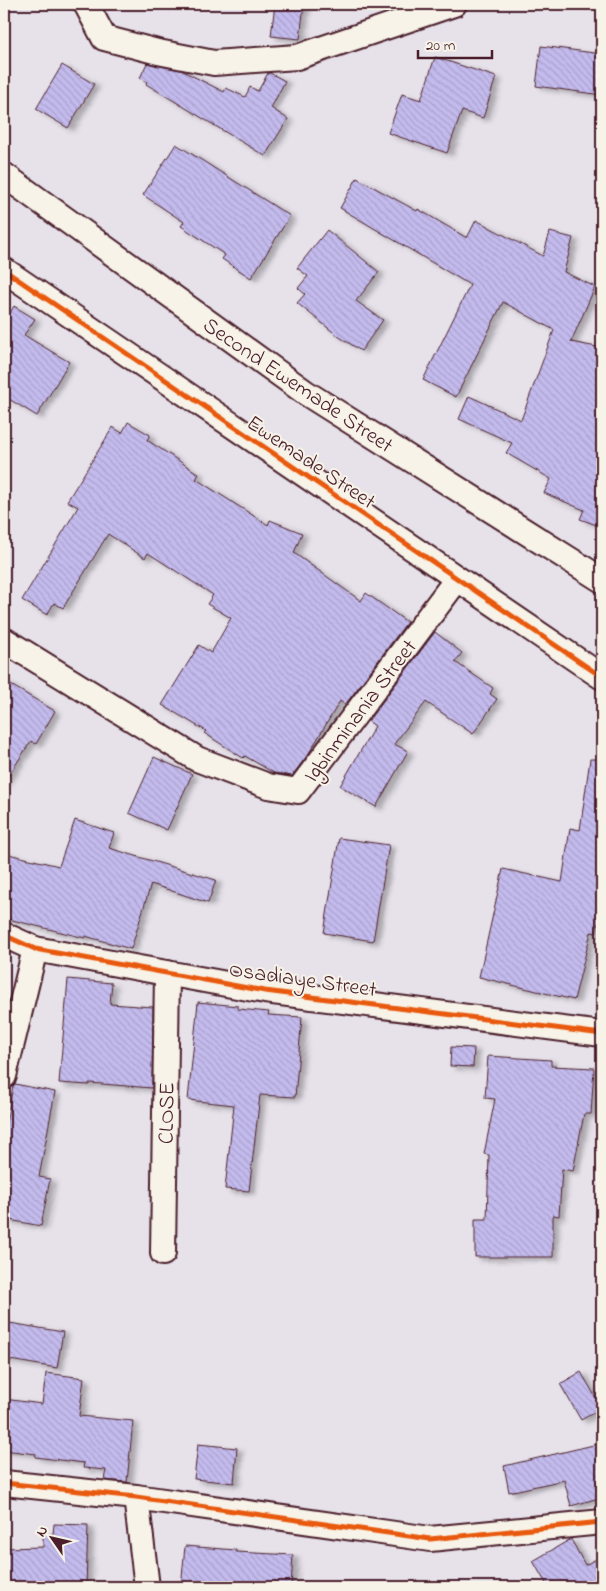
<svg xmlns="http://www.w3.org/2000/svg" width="606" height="1591" viewBox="0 0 606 1591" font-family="'Indie Flower',sans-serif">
<defs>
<pattern id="building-back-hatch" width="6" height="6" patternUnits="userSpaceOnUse" patternTransform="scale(1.25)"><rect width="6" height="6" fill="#c3bbed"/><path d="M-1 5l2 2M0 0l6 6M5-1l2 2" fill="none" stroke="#a9a0cb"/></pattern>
<filter id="shadow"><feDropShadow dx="5.5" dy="3" stdDeviation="2.5" flood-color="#0004"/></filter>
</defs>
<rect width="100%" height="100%" fill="#e7e2ea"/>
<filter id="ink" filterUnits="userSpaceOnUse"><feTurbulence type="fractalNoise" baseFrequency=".02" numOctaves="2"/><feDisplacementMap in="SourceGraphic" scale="10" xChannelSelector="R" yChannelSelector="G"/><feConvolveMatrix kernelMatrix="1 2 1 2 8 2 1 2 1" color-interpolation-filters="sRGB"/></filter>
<g filter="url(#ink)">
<g fill="url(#building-back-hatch)" stroke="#4a1f2b" filter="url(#shadow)">
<path d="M275,4H304L300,39L271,36Z"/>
<path d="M541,46L602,54V95L536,86Z"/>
<path d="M435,57L496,77L483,118L462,111L447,153L388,133L402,94L421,100Z"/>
<path d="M147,63L181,70L224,92L226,88L245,97L250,87L258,91L268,73H270L285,81L271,108L288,119L265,156L146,84L147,82L140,78Z"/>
<path d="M62,65L94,84L68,128L36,109Z"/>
<path d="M176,144L290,216L251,278L222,259L225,255L181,226L184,222L143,195Z"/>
<path d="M357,178L417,211L418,209L467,238L476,220L543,256L550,232L573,238L564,272L595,287L571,342L602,348V527L580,519L584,510L544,493L551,479L506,453L512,443L459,419L469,396L521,420L554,330L503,302L456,397L423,380L470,285L340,208Z"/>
<path d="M327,230L379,272L356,301L383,320L361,351L338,336L297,303L305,294L298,288L308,276L297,268Z"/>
<path d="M14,306L35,319L24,335L69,362L37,416L4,396V323Z"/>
<path d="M128,422L150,435L147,440L199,474L196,479L268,525L270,520L302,533L294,553L361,601L366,593L407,622L345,705L340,701L309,753L292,776L274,773L245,756L243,758L204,733L206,731L162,705L199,645L211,653L231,618L207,604L213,595L148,553L145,558L108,534L63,608L54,603L47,615L22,600L78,507L67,501L113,427L122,433Z"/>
<path d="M435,632L462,653L455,662L493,688L490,694L497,699L473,734L426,702L394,744L408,751L376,807L340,786L375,726L368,721Z"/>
<path d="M4,681L55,711L36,744L31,741L4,783Z"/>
<path d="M154,757L192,774L167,830L129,813Z"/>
<path d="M590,759H602V906L596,933L591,932L574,1000L479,977L503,869L562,882L570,828L580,830Z"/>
<path d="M75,820L114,833L109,848L216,880L208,903L151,884L131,949L85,936V938L4,918V853L59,866Z"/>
<path d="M339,838L389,845L373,941L324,933Z"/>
<path d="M68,979L112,983L110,1004L153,1007L152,1088L89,1083V1085L59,1083Z"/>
<path d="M198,1002L238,1006V1009L269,1012L268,1015L302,1017L295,1097L260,1095L249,1191L225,1189L234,1105L188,1100Z"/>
<path d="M451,1047L474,1048L473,1067L450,1066Z"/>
<path d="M488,1056L551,1060V1066L594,1068L591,1114H584L573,1171L562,1169L559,1216L553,1215V1257H475V1219H487L489,1155L484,1154L495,1099L485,1098Z"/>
<path d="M15,1084L55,1092L39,1177L50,1179L41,1226L4,1219V1178L9,1152L4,1151V1134L13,1086Z"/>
<path d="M4,1322L63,1332L57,1368L4,1359Z"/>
<path d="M581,1372L602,1408L581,1420L560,1384Z"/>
<path d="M46,1373L84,1378L79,1416L133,1421L127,1482L104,1480L106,1470L83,1468L84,1463L35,1457L36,1454L4,1450V1399L42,1404Z"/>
<path d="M602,1443V1497L571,1506L564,1480L509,1492L504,1466Z"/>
<path d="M198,1444L237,1448L234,1483L194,1479Z"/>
<path d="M54,1524L88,1525L86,1587H52V1582L4,1584V1548L43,1547V1534H53Z"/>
<path d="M571,1539L585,1565L602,1556V1587H548L533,1561Z"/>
<path d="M185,1546L236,1550V1552L293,1555L291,1587H181Z"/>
</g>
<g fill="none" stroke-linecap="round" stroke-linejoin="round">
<g stroke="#4a1f2b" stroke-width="28">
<g id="street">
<path d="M86,4L104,38L158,52L214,63L297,57L454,4"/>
<path d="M4,175L306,393L602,580"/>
<path d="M4,270L602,677"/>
<path d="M4,640L197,759L268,786L298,791L457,579"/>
<path d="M4,935L35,949L265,991L602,1034"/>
<path d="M4,1076L35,949"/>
<path d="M163,1253L167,973"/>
<path d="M4,1483L136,1497L430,1539L602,1522"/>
<path d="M136,1497L147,1587"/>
</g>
</g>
<use href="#street" stroke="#f7f3e8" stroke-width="24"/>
<g stroke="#f7f3e8" stroke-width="8">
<g id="cycleway">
<path d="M4,270L602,677"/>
<path d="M4,935L35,949L265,991L602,1034"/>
<path d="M4,1483L136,1497L430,1539L602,1522"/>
</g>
</g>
<use href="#cycleway" stroke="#e8590c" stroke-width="5"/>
</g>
</g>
<g text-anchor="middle" stroke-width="4" stroke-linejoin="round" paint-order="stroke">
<g font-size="22" fill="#4a1f2b" stroke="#f7f3e8">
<text transform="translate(299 384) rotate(34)" y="8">Second Ewemade Street</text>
<text transform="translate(312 461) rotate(34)" y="8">Ewemade Street</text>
<text transform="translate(359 710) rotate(-53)" y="8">Igbinminania Street</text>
<text transform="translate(303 978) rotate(8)" y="8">Osadiaye Street</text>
<text transform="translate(165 1113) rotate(-89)" y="8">CLOSE</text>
</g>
</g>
<rect width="606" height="1591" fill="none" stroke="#f7f3e8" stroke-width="20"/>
<rect x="10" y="10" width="586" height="1571" fill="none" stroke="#4a1f2b" stroke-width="2" filter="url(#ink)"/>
<g transform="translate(52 1538) rotate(304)" stroke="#f7f3e8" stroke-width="4" paint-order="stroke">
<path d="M0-4L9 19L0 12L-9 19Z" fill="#4a1f2b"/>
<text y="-8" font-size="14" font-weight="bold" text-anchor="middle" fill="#4a1f2b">N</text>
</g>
<path d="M418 50v8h74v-8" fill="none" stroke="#4a1f2b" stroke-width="2.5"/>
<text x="426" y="50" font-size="15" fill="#4a1f2b" stroke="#f7f3e8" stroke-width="4" paint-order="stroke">20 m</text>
</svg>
